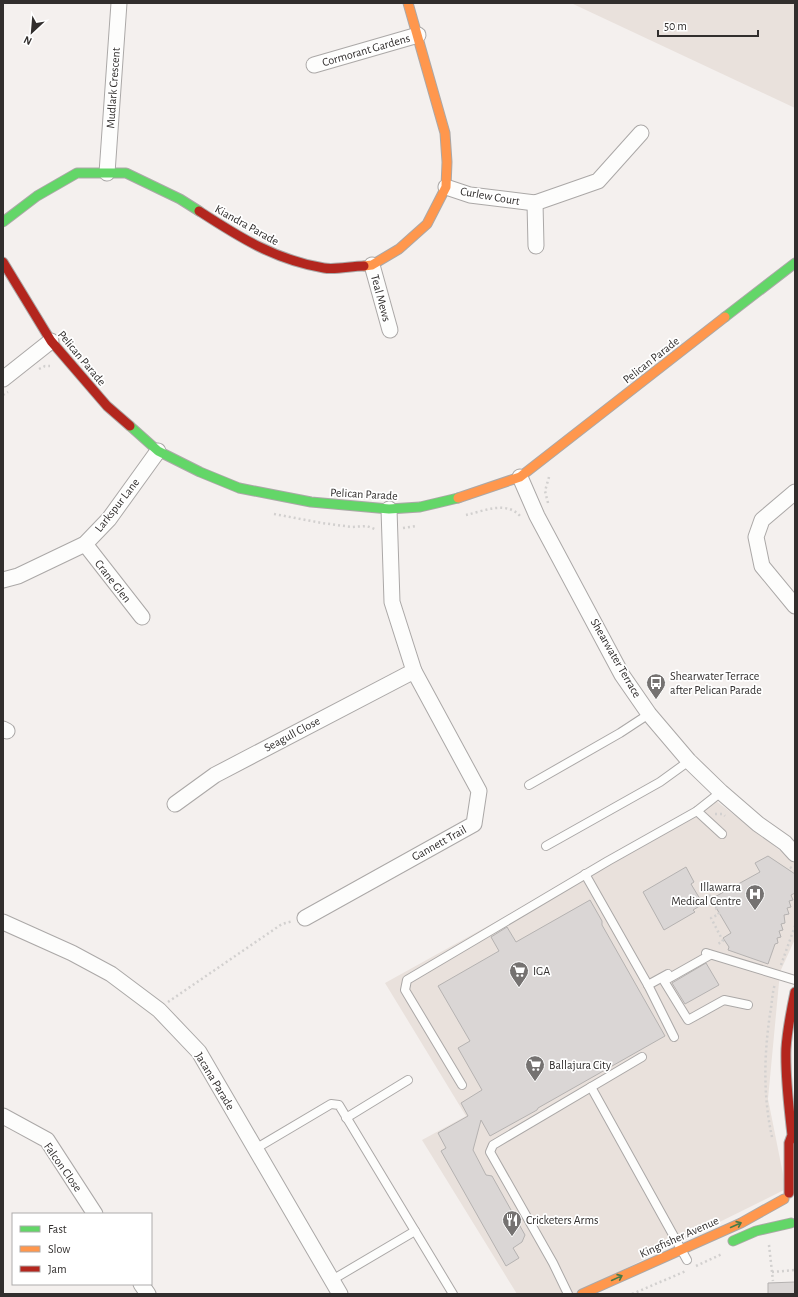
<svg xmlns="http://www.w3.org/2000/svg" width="798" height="1297" viewBox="0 0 798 1297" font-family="'Alegreya Sans',sans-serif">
<rect width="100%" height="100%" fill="#f4f0ee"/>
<g fill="#e9e1dc">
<path d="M571,3H795V108Z"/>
<path d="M715,800L795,862V939L780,972L768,1099L786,1189L574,1294H517L422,1140L466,1116L385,983Z"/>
</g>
<g fill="#dad6d5" stroke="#b5b2b1">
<path d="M768,856L795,874V893L791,895L793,900L789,901L791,907L787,908L789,914L784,915L785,923L781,924L783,930L779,931L781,937L777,938L778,943L775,944L768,964L728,950L729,947L723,938L731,933L711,899L760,872L755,863Z"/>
<path d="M686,867L694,882L691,884L703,904L693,910L695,912L664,930L643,892Z"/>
<path d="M590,900L602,921V925L665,1036L538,1108L537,1110L490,1136L481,1120L473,1150L486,1175L492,1176L525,1235L522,1242L513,1248L519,1258L506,1266L441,1151L446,1148L438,1133L468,1116L461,1103L482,1090L458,1048L470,1041L438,986L499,951L491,937L507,927L516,942Z"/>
<path d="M706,963L719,985L685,1004L672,983Z"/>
<path d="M795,1282V1294H768V1283Z"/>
</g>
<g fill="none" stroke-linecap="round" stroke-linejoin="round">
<g stroke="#aba8a7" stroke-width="10">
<g id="lane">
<path d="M529,785L620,733L649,714"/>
<path d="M697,811L722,834"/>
<path d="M546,846L660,782L689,761"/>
<path d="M585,874L648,985L674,1037"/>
<path d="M706,953L795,980"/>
<path d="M710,955L664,981L688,1020L724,1000L748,1005"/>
<path d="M648,985L668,974"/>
<path d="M462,1085L405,990L407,980L608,861L697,811L721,792"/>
<path d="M591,1087L687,1260"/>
<path d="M346,1118L408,1080"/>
<path d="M255,1149L331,1104L339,1105L453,1294"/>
<path d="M332,1280L415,1231"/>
<path d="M568,1294L553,1263L490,1152L493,1145L642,1057"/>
</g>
</g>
<g stroke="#aba8a7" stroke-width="17">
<g id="street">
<path d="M314,65L418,35"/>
<path d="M107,173L119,3"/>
<path d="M446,187L470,195L535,203L598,181L641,133"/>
<path d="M535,203L536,246"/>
<path d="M372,265L390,330"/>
<path d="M3,379L51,341"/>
<path d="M520,477L537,516L622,675L649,714L689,761L721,792L758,824L785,843L795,854"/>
<path d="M795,492L762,520L756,537L762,566L795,606"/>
<path d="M85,544L142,617"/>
<path d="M3,580L18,576L85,544L109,519L158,451"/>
<path d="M3,729L7,731"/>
<path d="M175,804L215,775L414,671"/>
<path d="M305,918L474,824L479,791L414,671L392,602L389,509"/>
<path d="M3,922L72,953L111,974L159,1010L199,1052L340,1294"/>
<path d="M3,1116L47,1140L95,1214"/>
<path d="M141,1284L148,1294"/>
</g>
</g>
<g stroke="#aba8a7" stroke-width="11">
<g id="fast">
<path d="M3,222L37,196L77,173H126L180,199L199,211"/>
<path d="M725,317L795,263"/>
<path d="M130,426L158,451L200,472L239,488L311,502L389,509L420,507L458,498"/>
<path d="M733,1241L756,1231L791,1223"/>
</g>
</g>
<g stroke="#aba8a7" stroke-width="11">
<g id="slow">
<path d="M364,266L372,265L399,249L427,224L446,187L447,162L445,133L408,3"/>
<path d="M458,498L520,477L725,317"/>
<path d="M582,1294L741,1223L784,1199"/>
</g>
</g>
<g stroke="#aba8a7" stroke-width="11">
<g id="jam">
<path d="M199,211C239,237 275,260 324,268C336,270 351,266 364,266"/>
<path d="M3,262L51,341L107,406L130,426"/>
<path d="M789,1193V1143L792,1135C789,1107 785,1078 786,1049C787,1030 791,1011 795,992"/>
</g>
</g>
<g stroke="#d2d0cf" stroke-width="2.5" stroke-dasharray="2 3" stroke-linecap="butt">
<path d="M39,369L45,366H50"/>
<path d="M3,395L8,392"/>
<path d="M548,503L545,491L549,477"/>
<path d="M274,514L322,523L352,527L367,526L377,530"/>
<path d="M466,515C484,511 507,500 521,517"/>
<path d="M403,528L416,526"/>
<path d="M715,814H723L725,816"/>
<path d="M790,867L795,871"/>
<path d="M706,885L710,897L719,914L711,918L723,941L716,945"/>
<path d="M781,965L795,926"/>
<path d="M168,1002L282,924L293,921"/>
<path d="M772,1137C763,1096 764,1055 770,1014C772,1004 772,993 775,984"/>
<path d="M769,1245L773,1281"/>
<path d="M696,1266L722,1254"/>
<path d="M772,1272L795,1270"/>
<path d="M632,1294L686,1271"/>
</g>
<use href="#lane" stroke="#fdfdfc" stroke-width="8"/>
<use href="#street" stroke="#fdfdfc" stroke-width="15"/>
<use href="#fast" stroke="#63d668" stroke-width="9"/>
<use href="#slow" stroke="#ff974d" stroke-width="9"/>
<use href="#jam" stroke="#b3261e" stroke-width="9"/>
</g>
<defs><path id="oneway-shaft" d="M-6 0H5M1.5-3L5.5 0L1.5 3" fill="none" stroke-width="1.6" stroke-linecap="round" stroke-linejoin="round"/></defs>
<g stroke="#487a48">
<use href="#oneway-shaft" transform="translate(736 1225) rotate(-24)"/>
<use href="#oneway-shaft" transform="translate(617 1278) rotate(-25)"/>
</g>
<defs>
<g id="bus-pin" transform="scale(1)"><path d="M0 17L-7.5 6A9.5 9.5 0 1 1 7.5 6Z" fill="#757271" stroke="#fff"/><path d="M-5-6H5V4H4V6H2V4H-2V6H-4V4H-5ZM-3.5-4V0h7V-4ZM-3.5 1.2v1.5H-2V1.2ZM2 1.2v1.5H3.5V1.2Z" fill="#fff"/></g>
<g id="hospital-pin" transform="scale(1)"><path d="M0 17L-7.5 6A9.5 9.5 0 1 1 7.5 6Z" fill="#757271" stroke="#fff"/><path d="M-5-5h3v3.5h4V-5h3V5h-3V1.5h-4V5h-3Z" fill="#fff"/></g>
<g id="supermarket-pin" transform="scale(1)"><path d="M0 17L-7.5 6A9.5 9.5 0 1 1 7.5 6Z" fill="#757271" stroke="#fff"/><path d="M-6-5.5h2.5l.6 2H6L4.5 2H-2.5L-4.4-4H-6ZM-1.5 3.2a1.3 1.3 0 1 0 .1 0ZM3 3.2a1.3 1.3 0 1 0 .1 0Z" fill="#fff"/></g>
<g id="restaurant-pin" transform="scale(1)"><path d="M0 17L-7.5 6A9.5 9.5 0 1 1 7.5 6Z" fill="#757271" stroke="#fff"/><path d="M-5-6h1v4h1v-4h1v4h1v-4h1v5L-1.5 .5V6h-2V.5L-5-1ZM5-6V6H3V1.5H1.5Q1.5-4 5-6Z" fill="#fff"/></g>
</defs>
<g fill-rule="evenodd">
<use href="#bus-pin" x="656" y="683"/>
<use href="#hospital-pin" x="755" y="894"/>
<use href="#supermarket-pin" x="519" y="971"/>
<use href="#supermarket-pin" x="535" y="1065"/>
<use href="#restaurant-pin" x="512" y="1220"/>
</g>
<g text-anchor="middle" stroke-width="3.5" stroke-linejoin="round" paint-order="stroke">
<g font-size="12" fill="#312e2d" stroke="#fff">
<text transform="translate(366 50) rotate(-16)" y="4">Cormorant Gardens</text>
<text transform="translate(113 88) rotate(-86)" y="4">Mudlark Crescent</text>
<text transform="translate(490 196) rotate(10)" y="4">Curlew Court</text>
<text transform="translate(247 225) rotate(29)" y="4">Kiandra Parade</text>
<text transform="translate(381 298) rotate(75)" y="4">Teal Mews</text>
<text transform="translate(82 358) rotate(50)" y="4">Pelican Parade</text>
<text transform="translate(651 360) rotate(-38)" y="4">Pelican Parade</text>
<text transform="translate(364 494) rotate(3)" y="4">Pelican Parade</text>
<text transform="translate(117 505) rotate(-52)" y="4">Larkspur Lane</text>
<text transform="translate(113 581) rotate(52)" y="4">Crane Glen</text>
<text transform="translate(616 658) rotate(60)" y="4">Shearwater Terrace</text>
<text transform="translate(292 734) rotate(-28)" y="4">Seagull Close</text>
<text transform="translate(439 843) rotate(-29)" y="4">Gannett Trail</text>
<text transform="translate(215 1081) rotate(59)" y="4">Jacana Parade</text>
<text transform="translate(63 1167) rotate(55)" y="4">Falcon Close</text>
<text transform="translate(679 1237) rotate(-24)" y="4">Kingfisher Avenue</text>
</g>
<g font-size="12" fill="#312e2d" stroke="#fff" text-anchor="start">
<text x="670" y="680">Shearwater Terrace<tspan x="670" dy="14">after Pelican Parade</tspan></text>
<text x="741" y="891" text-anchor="end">Illawarra<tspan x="741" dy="14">Medical Centre</tspan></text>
<text x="533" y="975">IGA</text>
<text x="549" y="1069">Ballajura City</text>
<text x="526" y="1224">Cricketers Arms</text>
</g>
</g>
<rect width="798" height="1297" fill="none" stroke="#312e2d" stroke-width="8"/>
<rect x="12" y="1213" width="140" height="72" fill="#ffffff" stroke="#adabab"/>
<rect x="20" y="1226" width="20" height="6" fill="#63d668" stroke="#adabab"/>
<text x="48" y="1233" font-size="12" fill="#312e2d">Fast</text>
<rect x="20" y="1246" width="20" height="6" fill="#ff974d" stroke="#adabab"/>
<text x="48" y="1253" font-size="12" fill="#312e2d">Slow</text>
<rect x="20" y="1266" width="20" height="6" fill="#b3261e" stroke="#adabab"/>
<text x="48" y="1273" font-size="12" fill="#312e2d">Jam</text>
<g transform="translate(32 32) rotate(206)" stroke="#ffffff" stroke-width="3" paint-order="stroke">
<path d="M0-3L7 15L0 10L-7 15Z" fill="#312e2d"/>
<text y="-6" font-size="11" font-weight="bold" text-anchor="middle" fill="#312e2d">N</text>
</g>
<path d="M658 30v6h100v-6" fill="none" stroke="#312e2d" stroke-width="2"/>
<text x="664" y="30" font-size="12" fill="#312e2d" stroke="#ffffff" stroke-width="3" paint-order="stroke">50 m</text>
</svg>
